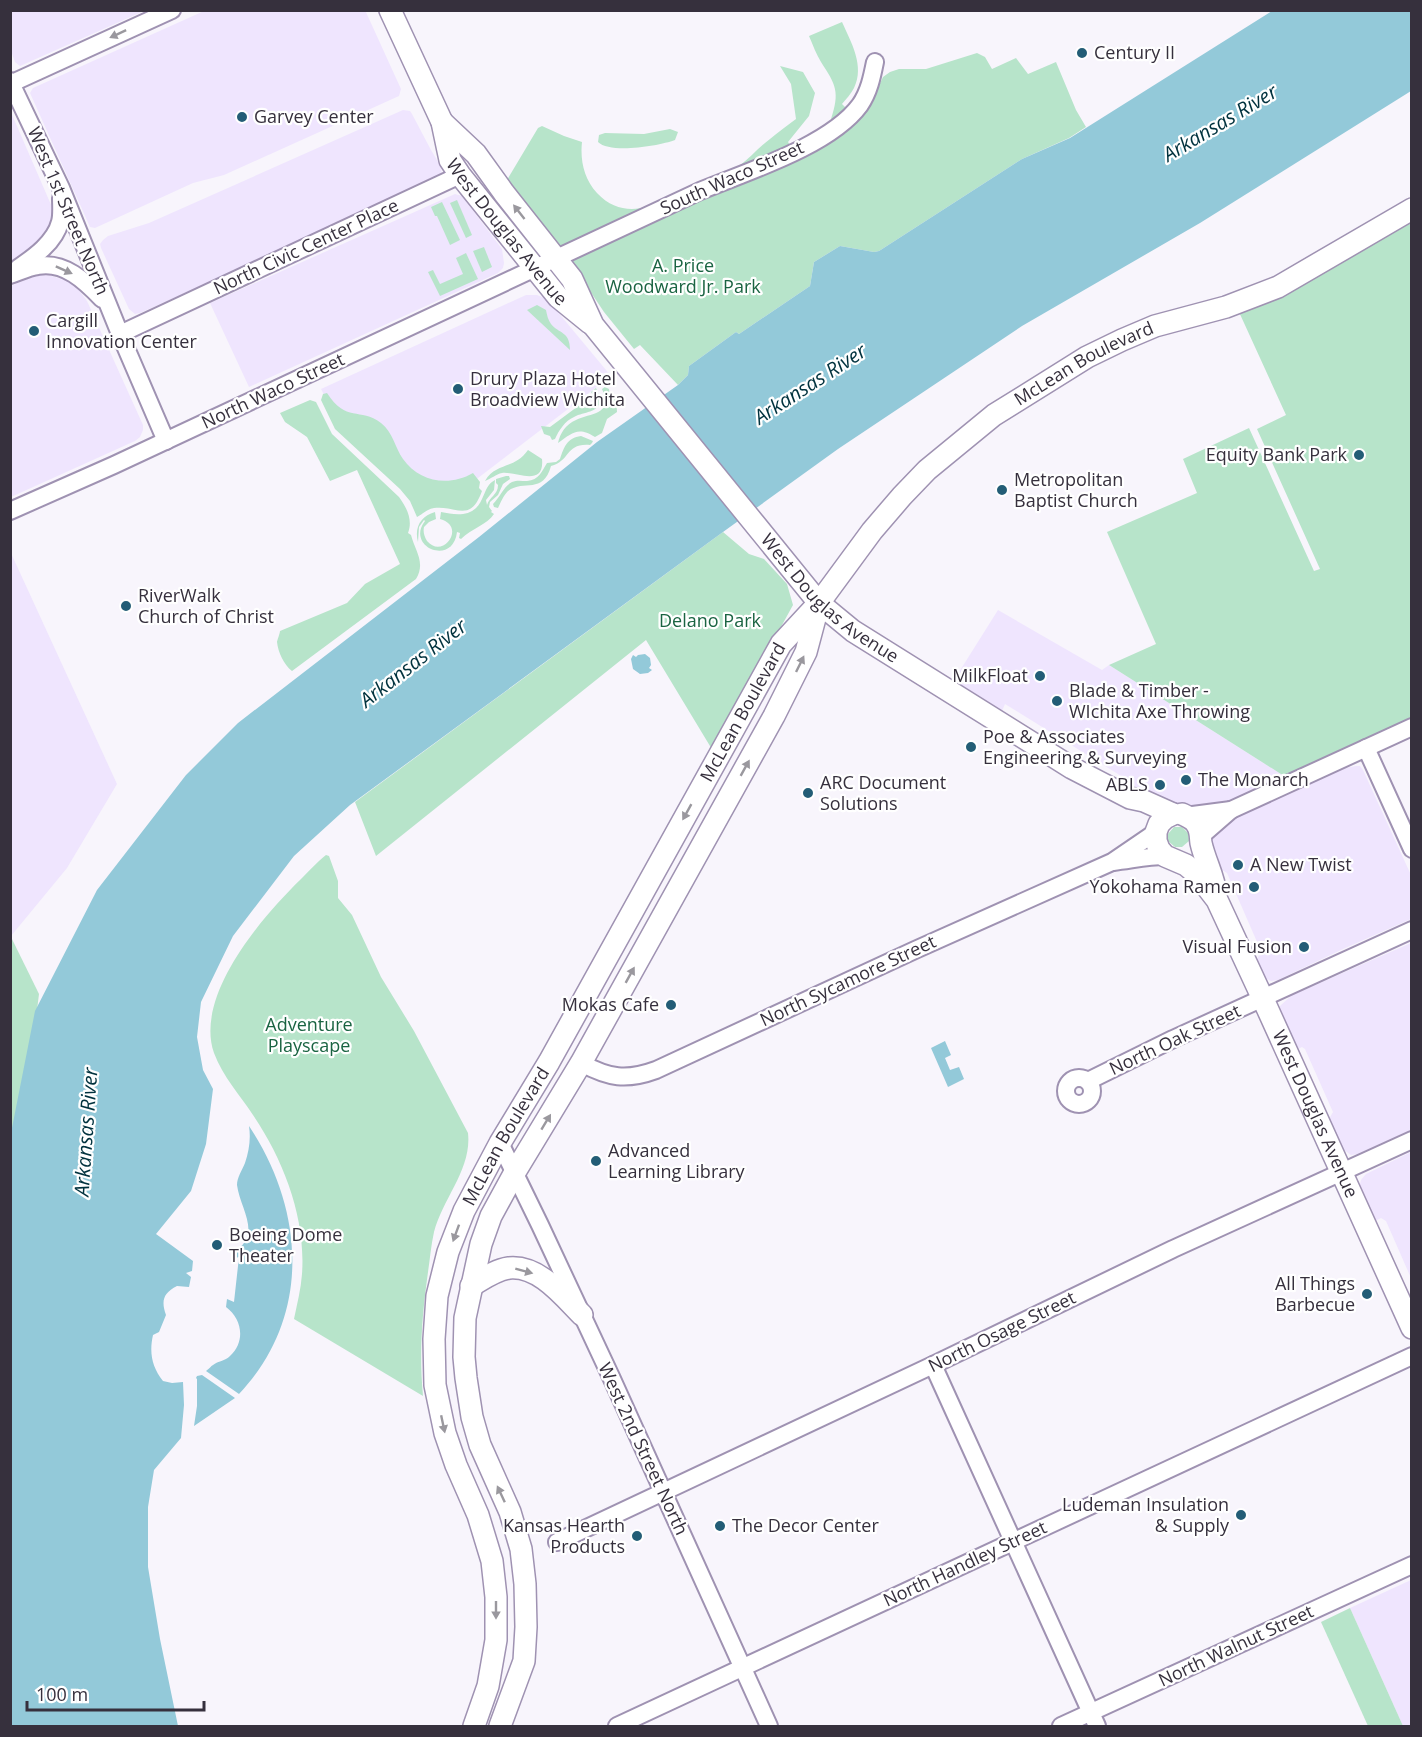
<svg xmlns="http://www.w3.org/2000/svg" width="1422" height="1737" viewBox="0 0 1422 1737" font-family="'Open Sans',sans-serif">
<rect width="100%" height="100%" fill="#f8f5fc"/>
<g fill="#efe5fe">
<path d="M365,10L401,89L399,96L224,175L193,183L95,228L90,227L30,93L33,88L204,11Z"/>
<path d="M10,11L11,10L144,11L20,66L15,62L11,51Z"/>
<path d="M10,110L55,214L52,228L26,254L11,262Z"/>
<path d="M403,110L410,111L412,114L431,150L440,165L442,174L440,178L433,183L140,313L135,314L129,309L101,248L100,244L103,240L108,236L149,223Z"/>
<path d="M455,194L462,196L502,249L504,263L503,268L498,273L249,387L210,303Z"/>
<path d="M36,275H49L70,282L79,290L87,301L143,425V430L140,437L135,441L11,497V286Z"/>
<path d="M526,295H537L547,299L611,376L465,488L429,492L330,407L321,389Z"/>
<path d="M10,551L117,784L67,868L11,936Z"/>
<path d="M998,610L1102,670L1109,665L1284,776L1274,782L1225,805L1192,811L1129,790L1126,779L1005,704L1002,711L998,712L992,709L954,680Z"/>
<path d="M1356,766H1360L1363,770L1411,875V919L1343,949L1278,980L1271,981L1265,978L1256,962L1261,951L1227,873L1222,870L1220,876L1209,841L1213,833L1230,821L1275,799L1345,768Z"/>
<path d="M1411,943V1130L1358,1154L1351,1155L1340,1147L1329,1119L1333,1112L1305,1049L1302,1047L1298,1049L1295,1047L1280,1013V1006L1292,995Z"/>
<path d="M1411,1152V1278L1386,1221L1381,1218L1375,1221L1372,1217L1359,1188L1361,1180L1366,1174Z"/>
<path d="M1411,1580V1726H1403L1350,1608Z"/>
</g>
<g fill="#b7e4ca">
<path d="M842,22C851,42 865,66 854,88C851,94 846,99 842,104L846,108L834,122L831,119C840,92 836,85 821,62C816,54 813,45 809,36Z"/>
<path d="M977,53L985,57L992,69L1016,58L1028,74L1056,62L1076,110L1086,127L1069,138L1022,159L879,251L874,252L840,246L814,262L810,286L739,334L736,332L689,366L688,375L678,385L640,345L634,349L604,312L574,267L507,180L538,128L542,126L564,136L582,142C580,160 584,179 597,193C628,226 665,200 698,185C711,179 728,175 739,166C750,158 759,147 770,139C778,132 787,126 796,119L791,84L780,66L803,72L815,93L809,116L788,142L799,159L854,123L867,111L883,77L890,72L899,69H926Z"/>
<path d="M670,129L678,132L675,140C659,146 610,154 598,142L599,135L605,133L644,134Z"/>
<path d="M457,200L472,235L466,238L450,203Z"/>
<path d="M442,202L460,240L450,245L437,216H435L431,207Z"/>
<path d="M1411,215V718L1284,776L1109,665L1156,644L1107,532L1197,493L1183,459L1249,428L1314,571L1320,569L1257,429L1286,415L1239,312Z"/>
<path d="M484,247L492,267L482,272L473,251Z"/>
<path d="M466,253L478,279L440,296L428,272L433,270L440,284L463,274L456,258Z"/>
<path d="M537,305L546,310C547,315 548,320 551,324C559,334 570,331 570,350L527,310Z"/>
<path d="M605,387L609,389L610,396L613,394L616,395L617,412L607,419L602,433L595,437C578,426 572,433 558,443C560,433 566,424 576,420C590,413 614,415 602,389Z"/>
<path d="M596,388L601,400C597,414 585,411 574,417C565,421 559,430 555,439L552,440L550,436L544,434L541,426L550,427L581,404L586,408L594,404L596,398L591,392Z"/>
<path d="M327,393C346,423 360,407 381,423C393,432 395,448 403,459C419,482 449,487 473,473L480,482L479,488L482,491C470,524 456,505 434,508C427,509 423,514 417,517L410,501L400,489L335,429L321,400L323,394Z"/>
<path d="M310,400L316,402L332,434L399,497C407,508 413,520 408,533L411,535C415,551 426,562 416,579L292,671C284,665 278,652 277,642C277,641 280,633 280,631L347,603L365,584L400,564L357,470L330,481L307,437L285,422L280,413Z"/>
<path d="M581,436L593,441L592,443L590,445C565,443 571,461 551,466C543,495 524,479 508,491C503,496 501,502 498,508L494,507L493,504C500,497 504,486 512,482C517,480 521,481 527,481C539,480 542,471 547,463L556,462L560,459C564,447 567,438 581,436Z"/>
<path d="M528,450L542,459C545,488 515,471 502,473C496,474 491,479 485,481C496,462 514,470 528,450Z"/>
<path d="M506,476H509L510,479L503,484L498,495L490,502L489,507L492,511L491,512L494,514C487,525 472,528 461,539L459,538L460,533L457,532C453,567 405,547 425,521L424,520L419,527L418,542C414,527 421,516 435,512L436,519L429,522L424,527C423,532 424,536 427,541C443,560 467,526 440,519L441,512C456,515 474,518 482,499C486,491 487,484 495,480L494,490L486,500L487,505C489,497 498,495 498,485L496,483V479Z"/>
<path d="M723,532L749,554L764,559L787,584L793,605L713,751L646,640L376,856L355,802Z"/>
<path d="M1174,827H1182L1188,833L1189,841L1182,847H1175L1168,841V834Z"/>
<path d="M326,855L329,856L338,881V898L352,915L381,977L414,1031L468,1133C472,1169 443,1198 434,1232C431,1245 430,1259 428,1272C422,1316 419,1352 423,1396L294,1319C297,1304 301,1289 302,1274C306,1218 284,1161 253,1115C240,1095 223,1077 214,1053C194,996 262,917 300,880C308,872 317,862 326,855Z"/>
<path d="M11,937L39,994L11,1220Z"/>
<path d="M1350,1608L1403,1726H1368L1321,1622Z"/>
</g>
<g fill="#93c9d9">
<path d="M1272,11H1411V91L1200,223L1022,326L838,449L723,532L350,805L294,856L233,936L201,1002L197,1037L203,1070L213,1089L206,1144L191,1191L156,1234L193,1261L192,1271L186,1273L191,1277L189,1287L177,1286C163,1293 161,1301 166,1315L159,1332L153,1335C149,1353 152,1367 163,1381L172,1383L183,1382L184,1405L181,1438L154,1470L148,1507V1567L160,1639L178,1726H11V1133L35,1011L97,890L186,775L238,723L479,537L597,442L678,385L688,375L689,366L736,332L739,334L810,286L814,262L840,246L874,252L879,251L1022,159L1070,138Z"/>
<path d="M645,654L650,658L651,665L649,668L652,670L648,673L640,674L633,669L631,659L633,655L636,657L638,655Z"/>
<path d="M945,1041L951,1055L945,1058L950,1070L959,1067L964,1079L948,1087L931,1048Z"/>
<path d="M249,1126C305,1210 312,1317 239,1394L206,1371C209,1369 211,1366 213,1365C218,1361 225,1361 230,1356C246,1341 242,1319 226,1307L227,1299L234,1302L239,1257L232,1259V1252C264,1237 240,1209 237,1185C237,1178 242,1170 245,1163C249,1151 251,1139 249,1126Z"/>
<path d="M202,1375L235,1398L194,1426L197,1406V1379L196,1378L197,1376Z"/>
</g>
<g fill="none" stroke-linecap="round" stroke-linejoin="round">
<g stroke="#9f92b2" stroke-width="20">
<g id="minor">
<path d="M10,81L61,188L120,334L166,441"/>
<path d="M10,84L172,10"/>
<path d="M18,268C34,257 55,242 60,222C62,215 61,205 61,198"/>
<path d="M10,275C19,272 29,267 38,266C64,261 85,281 102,299"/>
<path d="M120,334L460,175"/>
<path d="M10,511L114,465L700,191C746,172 830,146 860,105C869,92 872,77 875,62"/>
<path d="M1366,748L1412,849"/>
<path d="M1185,816L1231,810L1412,727"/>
<path d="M1200,837L1231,810"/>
<path d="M1113,862C1131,860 1148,856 1165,856"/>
<path d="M581,1063C609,1078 626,1081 656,1070L915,950L1112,862L1156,832"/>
<circle cx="1079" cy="1091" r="13"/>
<path d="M1088,1081L1173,1039L1412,930"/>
<path d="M500,1143L540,1225L612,1379L769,1726"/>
<path d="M933,1365L1097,1726"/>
<path d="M557,1542L933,1365L1173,1249L1412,1140"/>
<path d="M617,1726L1412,1356"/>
<path d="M1061,1726L1412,1565"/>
</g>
</g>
<g stroke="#9f92b2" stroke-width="24">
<g id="major">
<path id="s1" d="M390,10L442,122L450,160L460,175L558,297L590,323"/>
<path id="s2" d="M442,122L476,154L504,193L572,279L593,325L819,603L853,631L1072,768L1130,798L1144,801L1173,814"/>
<path id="s3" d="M1173,814L1165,818L1159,824L1156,832V841L1159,849L1165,856L1186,865L1197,874L1217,900L1263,999L1412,1328"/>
<path d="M1182,814C1188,817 1194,819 1197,825C1201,831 1200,837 1201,843C1205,861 1214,876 1216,894"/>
<path d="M471,1286C483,1279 495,1270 509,1268C539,1265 563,1296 582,1315"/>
<path id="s4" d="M474,1726L488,1686L496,1640V1597L492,1561L478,1515L456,1465L445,1433L435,1385L434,1339L437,1296L448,1252L464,1211L500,1143L549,1062L781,644L819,603L872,531L902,496L927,470L994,415L1087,357L1122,340L1155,326L1226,307L1278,287L1412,209"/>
<path d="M500,1726L524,1661L526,1627L525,1584L521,1549L510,1512L480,1445L472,1417L466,1378L464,1357L465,1318L481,1244L491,1216L515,1172L581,1063L774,716L806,652L818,607"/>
</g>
</g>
<use href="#minor" stroke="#fff" stroke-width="16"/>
<use href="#major" stroke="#fff" stroke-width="21"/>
</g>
<defs><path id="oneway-solid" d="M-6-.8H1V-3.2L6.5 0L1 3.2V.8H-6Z" transform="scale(1.5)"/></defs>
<g fill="#9a989e">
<use href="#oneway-solid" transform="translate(118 34) rotate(155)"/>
<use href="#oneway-solid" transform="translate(519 212) rotate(-128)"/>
<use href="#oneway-solid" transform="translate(64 270) rotate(24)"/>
<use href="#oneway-solid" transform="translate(800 664) rotate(-64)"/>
<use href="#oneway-solid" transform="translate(745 768) rotate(-61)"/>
<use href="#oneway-solid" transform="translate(687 812) rotate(119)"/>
<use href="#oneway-solid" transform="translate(630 975) rotate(-61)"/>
<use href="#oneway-solid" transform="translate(546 1122) rotate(-59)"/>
<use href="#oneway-solid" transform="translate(456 1233) rotate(110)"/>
<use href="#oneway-solid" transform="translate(524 1271) rotate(15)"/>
<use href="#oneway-solid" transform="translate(443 1424) rotate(78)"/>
<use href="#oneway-solid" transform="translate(501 1494) rotate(-115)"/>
<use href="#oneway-solid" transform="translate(496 1610) rotate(90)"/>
</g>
<g fill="#235d76" stroke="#fff" stroke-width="2">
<circle cx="1082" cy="53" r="6"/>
<circle cx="242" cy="117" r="6"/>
<circle cx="34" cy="331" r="6"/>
<circle cx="458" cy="389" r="6"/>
<circle cx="1359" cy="455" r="6"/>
<circle cx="1002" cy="490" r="6"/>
<circle cx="126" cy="606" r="6"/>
<circle cx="1040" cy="676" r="6"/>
<circle cx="1057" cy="701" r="6"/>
<circle cx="971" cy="747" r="6"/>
<circle cx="1186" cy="780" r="6"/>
<circle cx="1160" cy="785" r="6"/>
<circle cx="808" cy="793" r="6"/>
<circle cx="1238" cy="865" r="6"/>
<circle cx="1254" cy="887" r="6"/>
<circle cx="1304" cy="947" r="6"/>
<circle cx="671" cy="1005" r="6"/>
<circle cx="596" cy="1161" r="6"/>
<circle cx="217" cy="1245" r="6"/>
<circle cx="1367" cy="1294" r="6"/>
<circle cx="1241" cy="1515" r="6"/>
<circle cx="720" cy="1526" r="6"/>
<circle cx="637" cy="1536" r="6"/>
</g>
<g text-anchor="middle" stroke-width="4.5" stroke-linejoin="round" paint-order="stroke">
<g font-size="18" fill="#36303d" stroke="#fff" text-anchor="start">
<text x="1094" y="59">Century II</text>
<text x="254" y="123">Garvey Center</text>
<text x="46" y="327">Cargill<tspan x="46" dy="21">Innovation Center</tspan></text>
<text x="470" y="385">Drury Plaza Hotel<tspan x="470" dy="21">Broadview Wichita</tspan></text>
<text x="1347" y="461" text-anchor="end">Equity Bank Park</text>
<text x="1014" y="486">Metropolitan<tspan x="1014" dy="21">Baptist Church</tspan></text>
<text x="138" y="602">RiverWalk<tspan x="138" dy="21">Church of Christ</tspan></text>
<text x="1028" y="682" text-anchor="end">MilkFloat</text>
<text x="1069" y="697">Blade &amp; Timber -<tspan x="1069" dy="21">WIchita Axe Throwing</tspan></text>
<text x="983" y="743">Poe &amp; Associates<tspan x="983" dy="21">Engineering &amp; Surveying</tspan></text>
<text x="1198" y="786">The Monarch</text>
<text x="820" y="789">ARC Document<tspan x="820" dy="21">Solutions</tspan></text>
<text x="1148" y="791" text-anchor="end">ABLS</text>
<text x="1250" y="871">A New Twist</text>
<text x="1242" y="893" text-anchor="end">Yokohama Ramen</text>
<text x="1292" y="953" text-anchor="end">Visual Fusion</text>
<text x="659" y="1011" text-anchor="end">Mokas Cafe</text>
<text x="608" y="1157">Advanced<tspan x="608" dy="21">Learning Library</tspan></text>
<text x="229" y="1241">Boeing Dome<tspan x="229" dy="21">Theater</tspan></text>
<text x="1355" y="1290" text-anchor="end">All Things<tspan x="1355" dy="21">Barbecue</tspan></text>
<text x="1229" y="1511" text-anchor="end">Ludeman Insulation<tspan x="1229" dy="21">&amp; Supply</tspan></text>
<text x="625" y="1532" text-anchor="end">Kansas Hearth<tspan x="625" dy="21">Products</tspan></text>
<text x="732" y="1532">The Decor Center</text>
</g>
<g font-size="18" fill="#36303d" stroke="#fff">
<text transform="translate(732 178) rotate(-24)" y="6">South Waco Street</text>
<text transform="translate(68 211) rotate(67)" y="6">West 1st Street North</text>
<text dy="6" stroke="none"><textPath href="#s1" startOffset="254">West Douglas Avenue</textPath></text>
<text transform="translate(306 247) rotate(-25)" y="6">North Civic Center Place</text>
<text dy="6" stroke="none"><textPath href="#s4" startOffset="1600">McLean Boulevard</textPath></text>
<text transform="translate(273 391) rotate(-25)" y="6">North Waco Street</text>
<text dy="6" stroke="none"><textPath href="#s2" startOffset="618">West Douglas Avenue</textPath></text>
<text dy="6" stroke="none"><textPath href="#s4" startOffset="1104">McLean Boulevard</textPath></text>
<text transform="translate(848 981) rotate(-25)" y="6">North Sycamore Street</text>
<text transform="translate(1175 1040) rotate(-25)" y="6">North Oak Street</text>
<text dy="6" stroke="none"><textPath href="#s3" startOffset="358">West Douglas Avenue</textPath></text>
<text dy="6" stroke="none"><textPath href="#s4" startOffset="618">McLean Boulevard</textPath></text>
<text transform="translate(1002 1332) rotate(-26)" y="6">North Osage Street</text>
<text transform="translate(643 1449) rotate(65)" y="6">West 2nd Street North</text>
<text transform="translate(965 1564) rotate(-25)" y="6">North Handley Street</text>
<text transform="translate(1236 1646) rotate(-25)" y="6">North Walnut Street</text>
</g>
<g font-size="18" fill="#1a6442" stroke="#fff">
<text x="683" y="272">A. Price<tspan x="683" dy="21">Woodward Jr. Park</tspan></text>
<text x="710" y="627">Delano Park</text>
<text x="309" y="1031">Adventure<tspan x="309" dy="21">Playscape</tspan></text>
</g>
<g font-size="20" font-style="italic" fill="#00323e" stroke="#fff">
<text transform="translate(1220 123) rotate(-31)" y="7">Arkansas River</text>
<text transform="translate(810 384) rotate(-33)" y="7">Arkansas River</text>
<text transform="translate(413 663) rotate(-38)" y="7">Arkansas River</text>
<text transform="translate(86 1132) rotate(-86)" y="7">Arkansas River</text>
</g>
</g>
<rect width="1422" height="1737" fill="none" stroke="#36303d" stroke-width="24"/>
<path d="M27 1701v9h177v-9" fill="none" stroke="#36303d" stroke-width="3"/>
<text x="36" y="1701" font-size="18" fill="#36303d" stroke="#ffffff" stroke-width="4.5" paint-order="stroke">100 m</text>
</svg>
